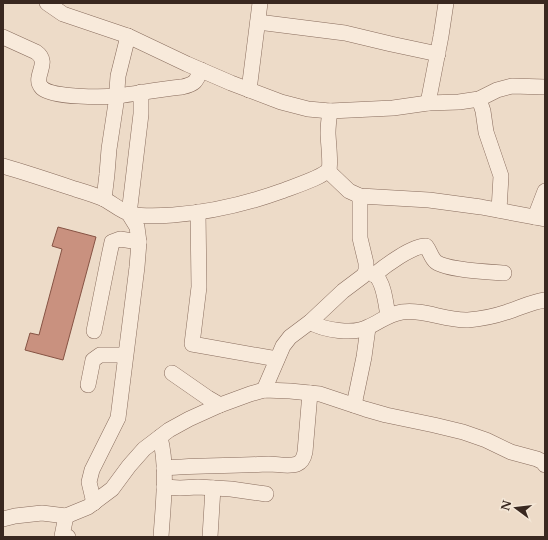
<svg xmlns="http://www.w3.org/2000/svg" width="548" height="540" viewBox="0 0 548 540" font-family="'Libre Baskerville',serif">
<rect width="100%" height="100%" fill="#eddbc8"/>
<path fill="#c9917f" stroke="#865344" d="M58,227L96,237L63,360L25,350L30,333L39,335L62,249L52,246Z"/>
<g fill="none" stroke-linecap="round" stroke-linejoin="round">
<g stroke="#886c5d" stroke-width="16">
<g id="minor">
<path d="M47,3L63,14L128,36L187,64L231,83L281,102L308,109L330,111L393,108L428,103L459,102L479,99L497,90L512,86L545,87"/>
<path d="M258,22L345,33L391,44L438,54"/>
<path d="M3,37L36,52C52,63 31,77 42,88C53,98 103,97 118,96C140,93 161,89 182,87C195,84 196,82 201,70"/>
<path d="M249,90L260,3"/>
<path d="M479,99L483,111L486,132L501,176L499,210"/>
<path d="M428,103L441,36L446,3"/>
<path d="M3,166C27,173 51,181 75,189C85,192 95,195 104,199C112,203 122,212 131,214C144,217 159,216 173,215C212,212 246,204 282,191C292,187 324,177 329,169C331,163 328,140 328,133C328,126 329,118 330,111"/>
<path d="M328,171L349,191L360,196L429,200L481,207L545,219"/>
<path d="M104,199L107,174L109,149L116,103L118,76L128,36"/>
<path d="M198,212L199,287L192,344L277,359"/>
<path d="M535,217L545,191"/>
<path d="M366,271C369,273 372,273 375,275C384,282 386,305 388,316"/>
<path d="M374,275C385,266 413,245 426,246C430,251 431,258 436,262C447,270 489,272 504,273"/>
<path d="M310,322C323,330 354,335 368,327C380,322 388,314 402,312C424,309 446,321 468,320C481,319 495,316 507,312C520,308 531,302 545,300"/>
<path d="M94,331L109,256L112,242L120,239L139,242"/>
<path d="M172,373L208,398L220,405"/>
<path d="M88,385L93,360L100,355H125"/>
<path d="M264,390L283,346L290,337L310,322L343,291L363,276L366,271V263L360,238V196"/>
<path d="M354,405L364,357L368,328"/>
<path d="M160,437C168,468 163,505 161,537"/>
<path d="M164,468C199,465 234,466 269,464C278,464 289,467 297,464C302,462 304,457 305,452L310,393"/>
<path d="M164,487L180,488L198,487L231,489L266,494"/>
<path d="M94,503L89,482L92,470L118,418L137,267L139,242L137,227L129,214L141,114V92"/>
<path d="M66,516L62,536L68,537"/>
<path d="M3,519L15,516L42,513L66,516L88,507L112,489L129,466L144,449L169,430L189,419L220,405L250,394L264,390L290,391L320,394L365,409L386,415L434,425L463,432L486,440L511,452L537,459L543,462L545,465"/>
<path d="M210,537L213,488"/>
</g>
</g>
<use href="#minor" stroke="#f8eadb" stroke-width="15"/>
</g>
<rect width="548" height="540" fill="none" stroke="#392820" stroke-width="8"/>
<g transform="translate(516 508) rotate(285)" stroke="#f4e7d7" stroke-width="3" paint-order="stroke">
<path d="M0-3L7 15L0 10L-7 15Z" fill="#392820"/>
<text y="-6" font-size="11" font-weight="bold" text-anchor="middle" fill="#392820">N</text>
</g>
</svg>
